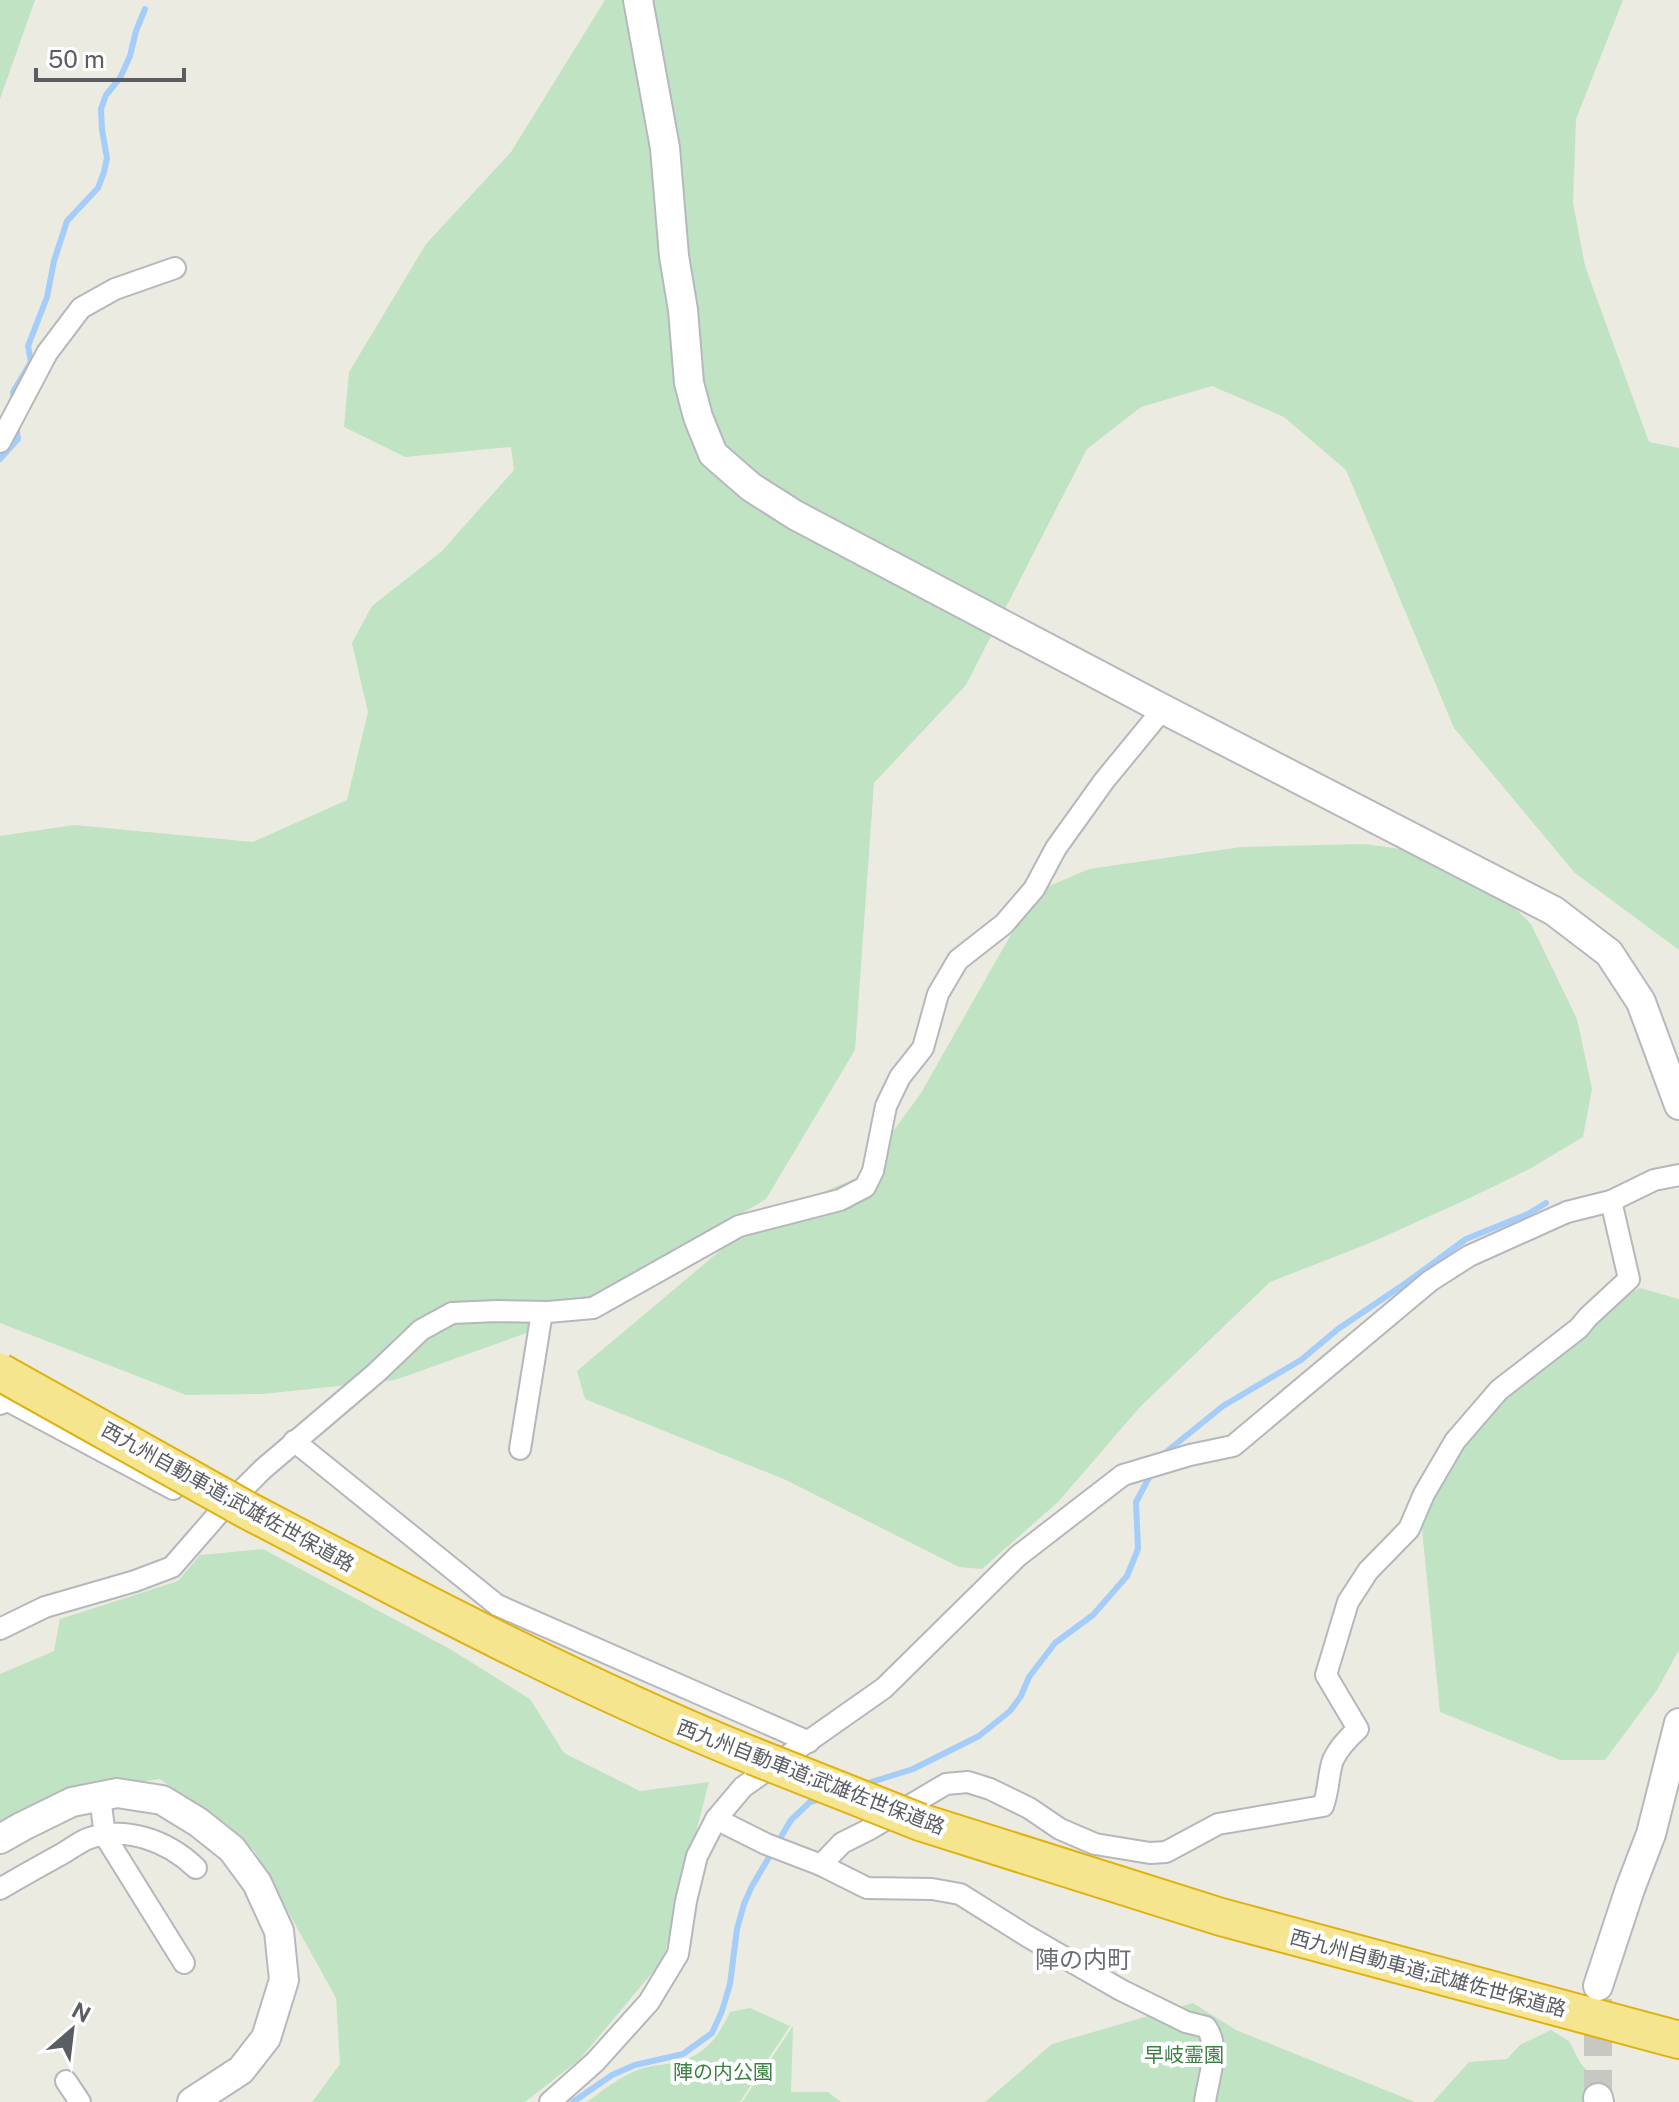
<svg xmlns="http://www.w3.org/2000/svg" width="1679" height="2102" viewBox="0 0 1679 2102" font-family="'Public Sans','Noto Sans JP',sans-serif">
<rect width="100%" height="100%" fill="#ecebe2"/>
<g fill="#c0e3c3">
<path d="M0,0H35L0,99Z"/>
<path d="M605,0H1623L1576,119L1573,203L1585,266L1649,442L1679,448V950L1575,873L1454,728L1346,470L1284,417L1212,386L1141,407L1087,449L966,685L874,783L855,1050L766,1199L560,1321L395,1380L263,1394L186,1395L0,1323V836L74,825L253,842L347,800L368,712L352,643L372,606L442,551L514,470L511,447L405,457L344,427L349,372L426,244L511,152Z"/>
<path d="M1364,844L1423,852L1474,868L1531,924L1577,1019L1592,1089L1583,1137L1531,1168L1472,1197L1370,1243L1270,1282L1140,1407L1058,1502L982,1569L959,1567L786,1480L585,1399L577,1371L760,1217L860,1177L921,1093L1035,892L1089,869L1241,847Z"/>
<path d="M1640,1288L1679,1299V1650L1657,1690L1605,1760H1560L1440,1712L1422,1529L1442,1478L1461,1438L1611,1301Z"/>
<path d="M263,1549L450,1649L530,1699L564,1753L640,1791L709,1782L663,1960L580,2059L525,2102H312L340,2064L336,1998L254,1850L160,1779L54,1794L0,1826V1674L54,1651L60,1619L178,1581L200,1555Z"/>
<path d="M1193,2003L1236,2030L1415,2102H985L1052,2044Z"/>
<path d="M750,2008L790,2026L740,2102H587C603,2090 621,2076 640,2069C652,2065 665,2065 677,2062C706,2055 718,2037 730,2012Z"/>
<path d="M793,2026L791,2092H828L841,2102H742Z"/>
<path d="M1551,2030L1569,2041L1581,2064L1592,2076L1590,2102H1433L1469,2062L1507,2059L1520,2045Z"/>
</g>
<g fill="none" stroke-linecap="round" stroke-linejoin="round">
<g stroke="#a5cdf9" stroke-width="6">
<path d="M14,400L13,392L31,362L28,346L47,297L54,261L67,221L98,188L104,172L107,158L102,130L101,109L106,95L120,78L130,56L136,31L145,9"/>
<path d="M0,459L18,439L16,424"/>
<path d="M1160,1457L1223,1406L1301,1360L1338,1329L1406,1283L1466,1239L1528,1214L1546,1203"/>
<path d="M862,1785L913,1769L979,1736L1010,1711L1021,1696L1029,1677L1055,1643L1093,1615L1127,1576L1138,1549L1136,1502L1151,1474"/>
<path d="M573,2102L612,2075L635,2065L683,2054L712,2033L722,2011L730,1984L737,1929L744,1904L752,1886L791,1820L810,1802L821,1799"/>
</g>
<path stroke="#c8c8c2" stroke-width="28" stroke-dasharray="28 14" stroke-linecap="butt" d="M1598,2098V1999"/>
<g stroke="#b5b7bc" stroke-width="24">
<g id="street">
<path d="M0,442L47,353L81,308L115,289L175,268"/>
<path d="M0,1404L8,1401L173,1489"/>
<path d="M294,1441L497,1605L809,1742"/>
<path d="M520,1449L542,1312"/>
<path d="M0,1629L45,1607L135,1581L172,1567L219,1513L263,1469L376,1373L421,1330L452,1313L497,1311L548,1312L593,1308L739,1226L840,1200L865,1187L873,1171L886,1106L900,1077L923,1048L938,994L958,960L1004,924L1034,889L1056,848L1104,781L1163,709"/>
<path d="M100,1797L105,1836L184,1963"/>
<path d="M716,1819L766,1844L821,1865L867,1888L932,1889L960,1894L1027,1936L1121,1990L1186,2022L1206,2027C1221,2048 1208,2078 1205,2102"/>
<path d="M821,1865L842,1843L870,1829L946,1784L968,1782L990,1789L1029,1808L1060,1829L1095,1844L1150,1853L1166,1852L1218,1824L1323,1806C1329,1791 1328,1774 1333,1760C1339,1747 1348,1738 1358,1729L1326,1675L1348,1602L1368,1571L1409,1529L1424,1494L1455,1441L1499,1390L1579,1328L1588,1317L1629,1279L1611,1201"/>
<path d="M0,1889C20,1877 40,1866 60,1855C69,1850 78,1843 87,1839C126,1825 168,1841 196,1868"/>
<path d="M66,2081L80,2102"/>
<path d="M550,2102L595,2062L649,2002L678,1954L686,1901L697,1856L716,1819L743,1787L884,1688L1018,1556L1123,1475L1190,1455L1233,1446L1430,1281L1469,1256L1567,1212L1611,1201L1654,1180L1679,1175"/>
</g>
</g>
<g stroke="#b6b8be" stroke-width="32">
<g id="secondary">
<path d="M638,0L665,148L674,256L683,310L689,383L698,417L713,454L751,487L795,515L1163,709L1554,911L1609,953L1641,1002L1679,1105"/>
<path d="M0,1839L23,1826L72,1802L117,1793L162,1800L198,1822L232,1849L257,1883L279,1931L284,1980L266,2038L241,2070L192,2102"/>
<path d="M1598,1986L1630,1889L1651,1834L1679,1723"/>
<path d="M1598,2098L1599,2102"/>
</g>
</g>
<g stroke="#e0b10e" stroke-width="40">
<g id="highway">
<path d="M245,1509C412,1597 578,1685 753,1756"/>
<path d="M920,1822L1221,1917L1679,2040"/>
</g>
</g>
<use href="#street" stroke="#fff" stroke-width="20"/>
<use href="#secondary" stroke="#fff" stroke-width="28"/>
<use href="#highway" stroke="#f6e58f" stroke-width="36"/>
<g stroke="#e0b10e" stroke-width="40" stroke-linecap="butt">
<g id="highway-bridge">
<path d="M0,1372L245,1509"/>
<path d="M753,1756L920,1822"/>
</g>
</g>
<use href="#highway-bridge" stroke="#f6e58f" stroke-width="36"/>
</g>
<g text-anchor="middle" stroke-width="8" stroke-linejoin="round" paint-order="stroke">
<g font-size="20" fill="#5a5d62" stroke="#fff">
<text transform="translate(228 1497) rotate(29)" y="7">西九州自動車道;武雄佐世保道路</text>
<text transform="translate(811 1777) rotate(21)" y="7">西九州自動車道;武雄佐世保道路</text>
<text transform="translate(1428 1973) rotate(15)" y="7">西九州自動車道;武雄佐世保道路</text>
</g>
<g font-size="20" fill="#3a8143" stroke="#fff">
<text x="1184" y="2062">早岐霊園</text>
<text x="723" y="2079">陣の内公園</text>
</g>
<g font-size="24" fill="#6b6f74" stroke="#fff">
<text x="1083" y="1968">陣の内町</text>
</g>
</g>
<g transform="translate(72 2030) rotate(28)" stroke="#ffffff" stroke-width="6" paint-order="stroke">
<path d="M0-6L14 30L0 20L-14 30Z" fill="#5a5d62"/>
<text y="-12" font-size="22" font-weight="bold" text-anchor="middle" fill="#5a5d62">N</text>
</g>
<path d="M36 68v12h148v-12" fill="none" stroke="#5a5d62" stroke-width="4"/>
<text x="48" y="68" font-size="24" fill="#5a5d62" stroke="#ffffff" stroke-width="6" paint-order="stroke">50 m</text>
</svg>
